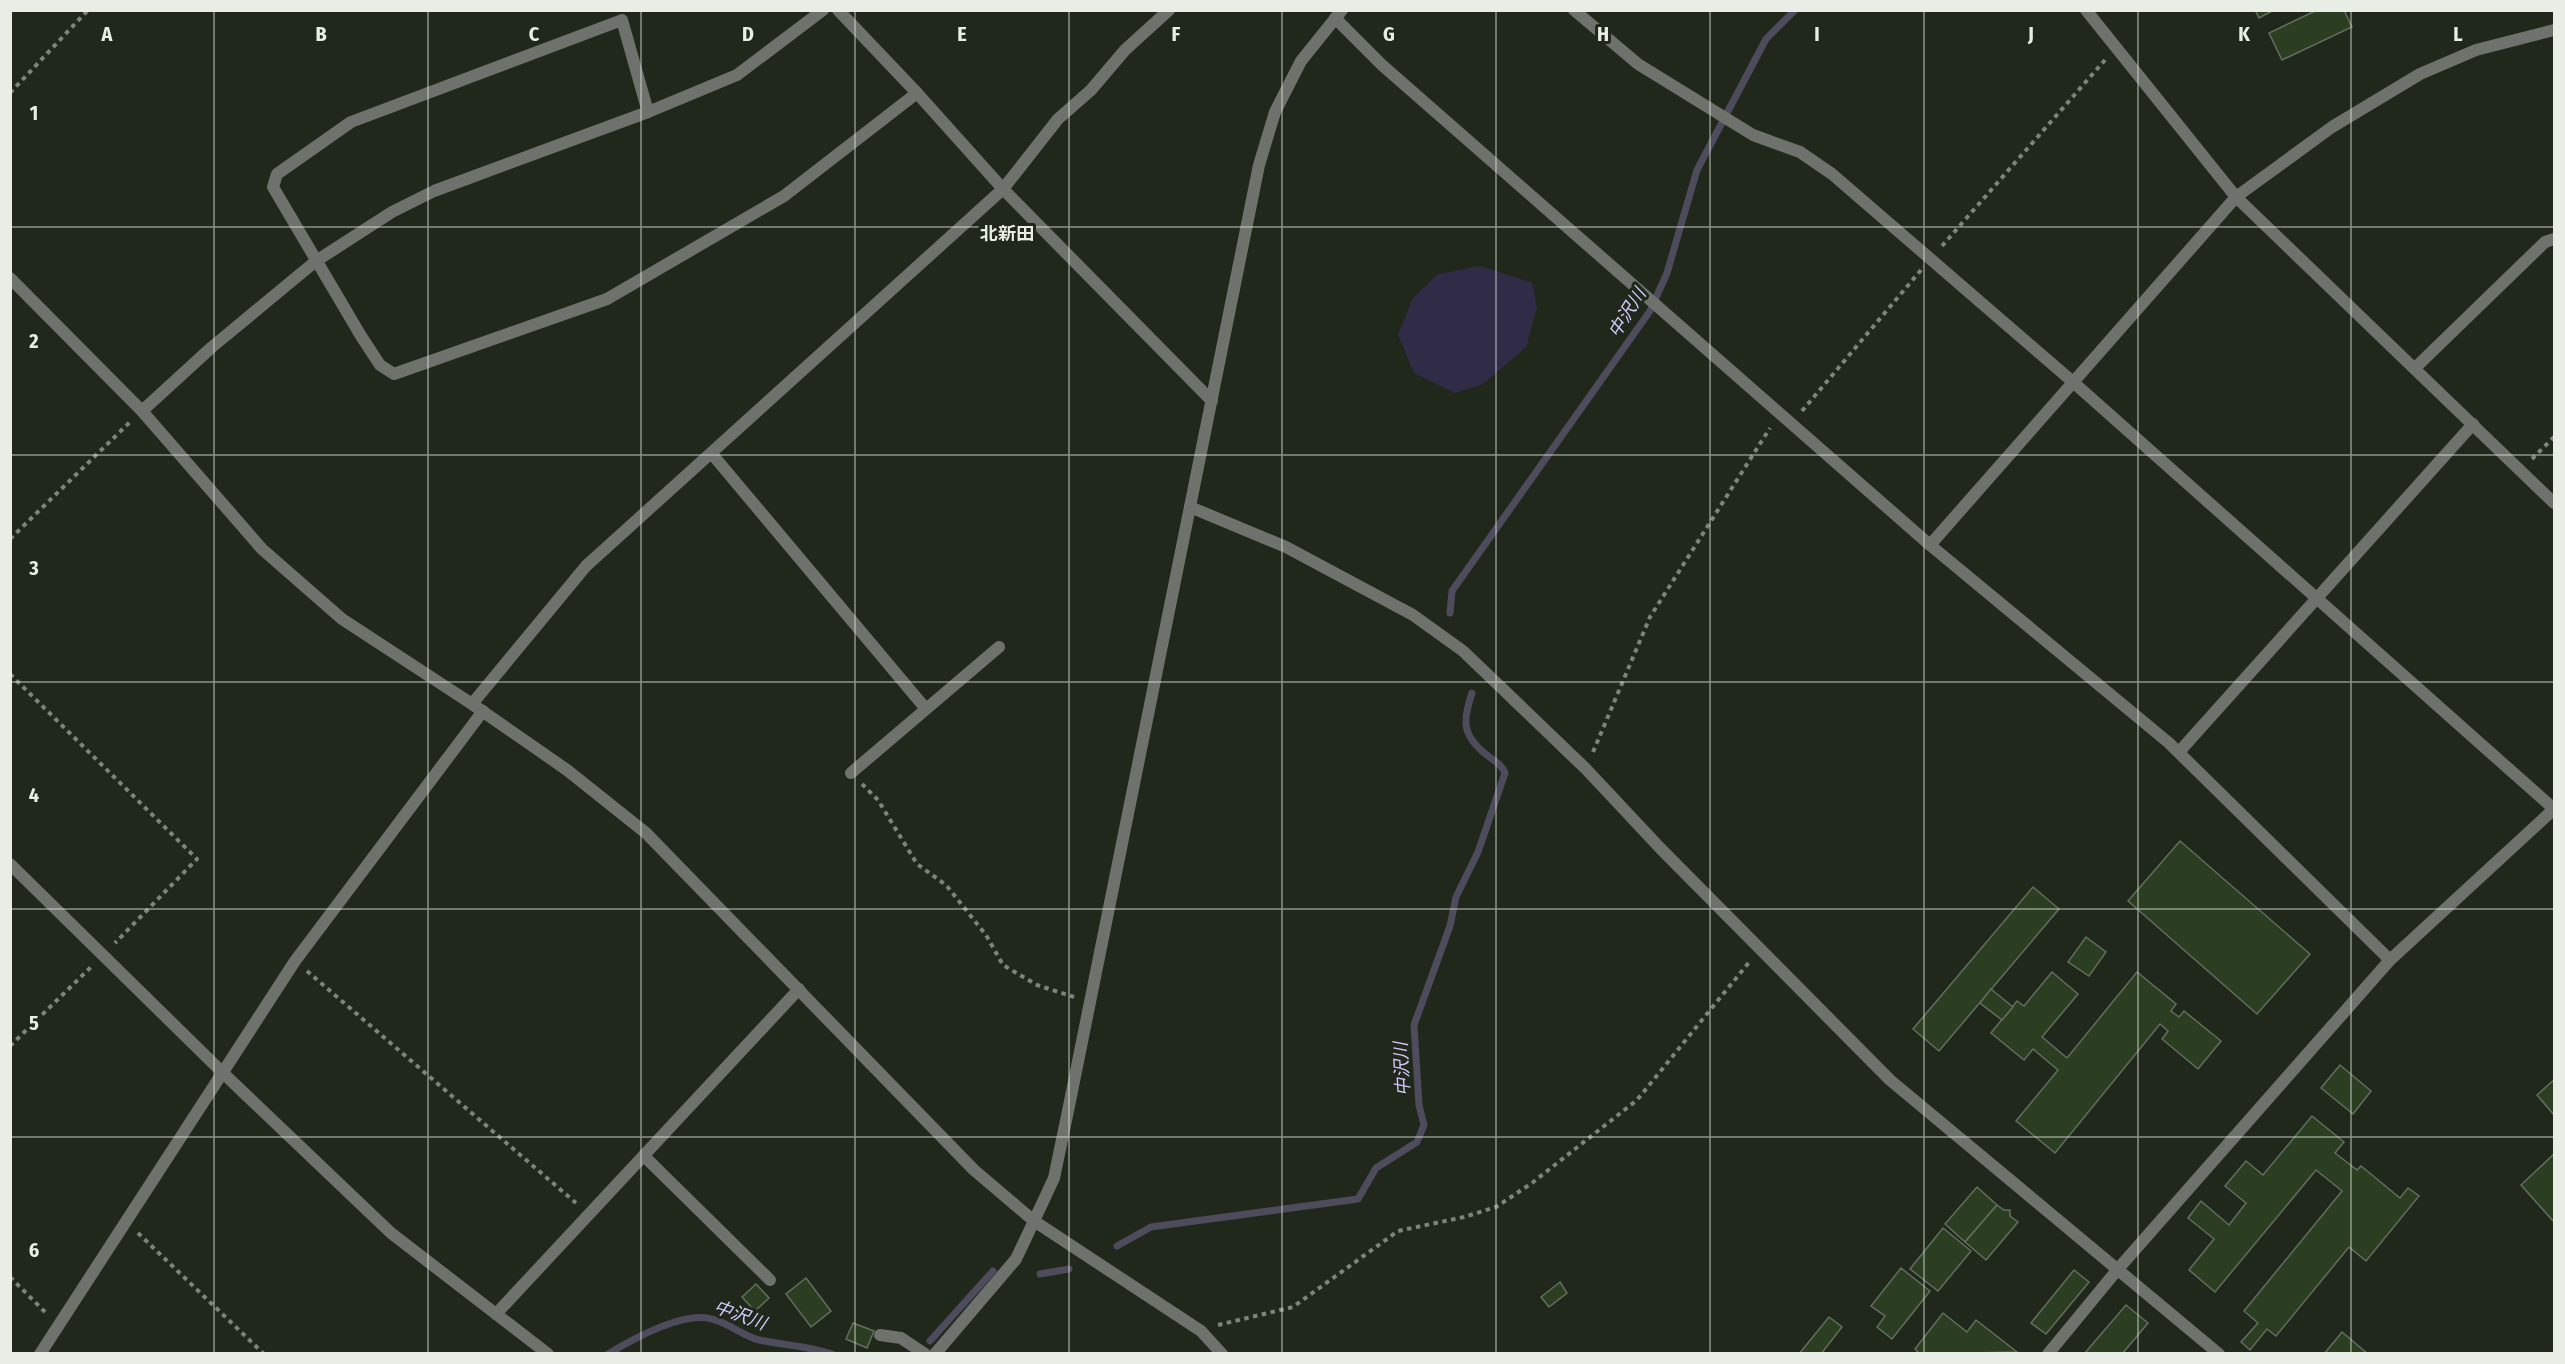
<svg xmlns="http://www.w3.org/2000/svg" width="2565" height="1364" viewBox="0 0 2565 1364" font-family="'Fira Sans Condensed','Noto Sans JP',sans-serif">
<rect width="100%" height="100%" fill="#20281c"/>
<path fill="#302c48" d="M1481,266L1532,283L1537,307L1526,347L1483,384L1455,393L1414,373L1398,335L1413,298L1438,274Z"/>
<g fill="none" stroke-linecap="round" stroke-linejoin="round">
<g stroke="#4e4b5c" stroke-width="7">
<path d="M1450,613L1452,591L1650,311L1667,273L1697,170L1766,39L1795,10"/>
<path d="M1117,1246L1151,1227L1358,1199L1376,1168L1417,1142L1424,1125L1419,1105L1414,1025L1450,926L1456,897L1478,852L1505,773C1502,765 1495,761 1488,756C1462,736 1462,722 1472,693"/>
<path d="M1040,1274L1069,1269"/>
<path d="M930,1341L993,1271"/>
<path d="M608,1354C633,1339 683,1311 712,1319C729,1323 743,1336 759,1340C783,1345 809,1346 832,1354"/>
</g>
</g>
<g fill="#2c3e21" stroke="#656d60" stroke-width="1.5">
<path d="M2255,10H2274L2259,18Z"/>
<path d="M2317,10H2344L2352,27L2282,60L2269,33Z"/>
<path d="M2180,841L2310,954L2257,1014L2128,901Z"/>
<path d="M2033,887L2059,909L1939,1051L1913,1029Z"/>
<path d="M2086,937L2106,952L2089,976L2068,962Z"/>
<path d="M2052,972L2078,994L2042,1037L2067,1058L2137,972L2176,1004L2171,1011L2179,1017L2184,1011L2221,1041L2198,1069L2162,1039L2168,1031L2160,1024L2055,1153L2016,1121L2058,1070L2033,1049L2024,1060L1991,1033L2017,1001L2024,1006Z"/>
<path d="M1991,989L2013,1007L2002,1020L1980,1003Z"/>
<path d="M2340,1065L2371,1091L2353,1114L2321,1088Z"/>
<path d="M2554,1080V1115L2537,1095Z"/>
<path d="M2312,1116L2344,1142L2335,1153L2357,1170L2361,1166L2400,1198L2408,1188L2419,1196L2366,1261L2349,1247L2276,1336L2267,1329L2250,1350L2241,1342L2258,1323L2244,1311L2342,1191L2316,1170L2215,1292L2189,1270L2214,1239L2188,1218L2201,1201L2229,1225L2246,1203L2225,1186L2246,1161L2263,1175Z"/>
<path d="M2554,1154V1222L2521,1185Z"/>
<path d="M1977,1187L1997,1205L1965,1242L1945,1224Z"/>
<path d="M1997,1205L2004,1210H2010V1216L2018,1222L1986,1260L1965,1242Z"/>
<path d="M1943,1228L1971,1251L1938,1291L1910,1269Z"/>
<path d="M1901,1268L1930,1291L1892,1339L1877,1327L1885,1316L1871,1306Z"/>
<path d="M2074,1270L2089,1282L2046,1334L2031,1323Z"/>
<path d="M806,1278L831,1311L811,1327L786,1294Z"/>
<path d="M1560,1282L1567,1293L1549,1307L1541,1297Z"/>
<path d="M756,1284L769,1298L755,1311L742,1297Z"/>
<path d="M2126,1305L2148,1323L2122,1354H2084Z"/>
<path d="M1943,1313L1967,1332L1976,1320L2017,1352L1920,1354L1915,1349Z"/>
<path d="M1829,1317L1842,1327L1821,1354H1799Z"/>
<path d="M853,1323L874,1331L867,1348L846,1339Z"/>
<path d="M2342,1332L2368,1354H2324Z"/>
</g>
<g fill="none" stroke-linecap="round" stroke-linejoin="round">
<g stroke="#7d8479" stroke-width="4" stroke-dasharray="4.5 4.5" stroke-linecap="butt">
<path d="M10,93L88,10"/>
<path d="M1942,246L2105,60"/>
<path d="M1802,411L1921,270"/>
<path d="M2532,459L2554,437"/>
<path d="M10,539L130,422"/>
<path d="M10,674L197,859L115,943"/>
<path d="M1593,752L1650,617L1770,428"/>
<path d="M862,784L878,800L917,864L946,885L986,935L1003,965L1037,985L1074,997"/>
<path d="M307,971L576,1203"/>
<path d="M10,1046L91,967"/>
<path d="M138,1233L264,1354"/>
<path d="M10,1277L47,1314"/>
<path d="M1218,1325L1293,1307L1398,1231L1464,1217L1496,1207L1532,1183L1637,1100L1750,961"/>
</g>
<g stroke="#6e726c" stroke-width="12">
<path d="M1574,10L1638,64L1753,135L1800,152L1832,174L2073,382L2554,809"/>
<path d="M1930,545L2236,197L2332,127L2420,74L2476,50L2554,30"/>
<path d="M2179,752L2473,424"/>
<path d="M644,1156L770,1280"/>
<path d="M496,1314L799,989"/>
<path d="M880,1335L901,1338L925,1354"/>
</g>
<g stroke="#6e726c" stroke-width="12">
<path d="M838,10L917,93L1003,189L1212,401"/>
<path d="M2086,10L2236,197L2554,503"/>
<path d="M1335,18L1382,65L1930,545L2169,743L2390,960"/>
<path d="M648,112L622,20L351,122L277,174L273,187L361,336L380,365L394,374L607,299L784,196L917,93"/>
<path d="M2415,368L2545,242L2554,239"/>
<path d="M712,454L926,709"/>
<path d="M472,704L586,566L1003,189L1058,119L1091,90L1125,50L1169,10"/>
<path d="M851,773L999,647"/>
<path d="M10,864L222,1072L391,1233L548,1354"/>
<path d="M40,1354L295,961L483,711"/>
<path d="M935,1354L1016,1259L1034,1221"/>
<path d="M2048,1354L2118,1269L2390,960L2554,809"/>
</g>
<g stroke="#6e726c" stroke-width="12">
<path d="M10,278L142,411L262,549L342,619L472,704L567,770L646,833L974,1170L1034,1221L1201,1331L1222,1354"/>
<path d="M142,411L212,347L316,261L392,212L434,191L648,112L737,75L823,10"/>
<path d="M1190,507L1286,547L1413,615L1463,651L1586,769L1661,849L1890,1080L2219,1354"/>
<path d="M1034,1221L1054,1178L1068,1111L1259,165L1275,112L1301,61L1342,10"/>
</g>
</g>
<path fill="none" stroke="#e8ede5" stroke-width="1.5" stroke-opacity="0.55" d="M214,10V1354M428,10V1354M641,10V1354M855,10V1354M1069,10V1354M1282,10V1354M1496,10V1354M1710,10V1354M1924,10V1354M2138,10V1354M2351,10V1354M10,227H2554M10,455H2554M10,682H2554M10,909H2554M10,1137H2554"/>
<g text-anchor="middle" stroke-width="6" stroke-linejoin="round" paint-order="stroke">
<g font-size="18" font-weight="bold" fill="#e8ede5" stroke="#20281c">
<text x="1007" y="240">北新田</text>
</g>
<g font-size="18" font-style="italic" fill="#d0cbfc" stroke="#20281c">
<text transform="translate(1627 313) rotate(-58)" y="6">中沢川</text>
<text transform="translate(1402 1069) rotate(-93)" y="6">中沢川</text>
<text transform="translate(740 1315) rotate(20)" y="6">中沢川</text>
</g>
</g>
<g font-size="20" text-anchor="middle" font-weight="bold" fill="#e8ede5" stroke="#20281c" stroke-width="6" stroke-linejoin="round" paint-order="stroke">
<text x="107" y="41">A</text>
<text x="321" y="41">B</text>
<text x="534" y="41">C</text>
<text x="748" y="41">D</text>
<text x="962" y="41">E</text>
<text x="1176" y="41">F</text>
<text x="1389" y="41">G</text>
<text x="1603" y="41">H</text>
<text x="1817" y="41">I</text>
<text x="2031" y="41">J</text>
<text x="2244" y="41">K</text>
<text x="2458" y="41">L</text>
<text x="34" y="120">1</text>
<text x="34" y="348">2</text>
<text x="34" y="575">3</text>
<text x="34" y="802">4</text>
<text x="34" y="1030">5</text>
<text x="34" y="1257">6</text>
</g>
<rect width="2565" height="1364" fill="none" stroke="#e8ede5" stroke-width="24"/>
</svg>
